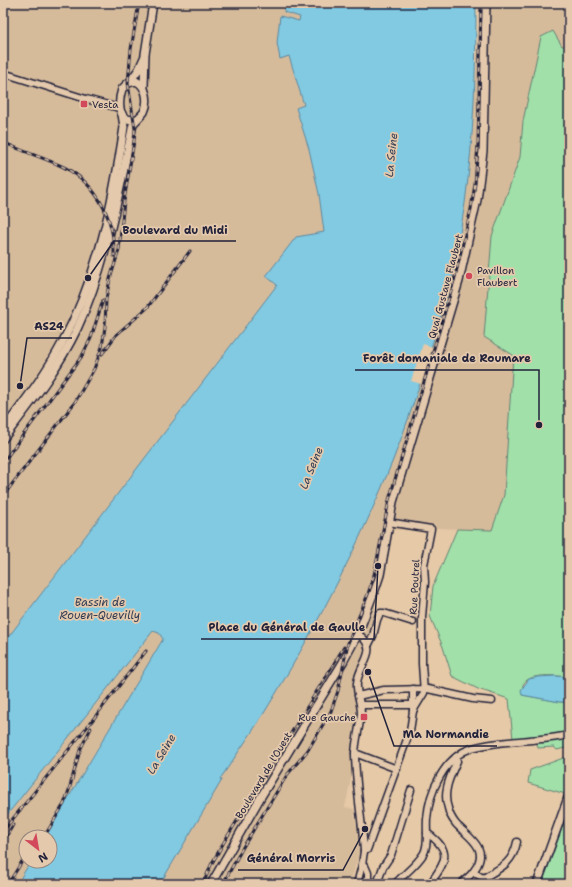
<svg xmlns="http://www.w3.org/2000/svg" width="572" height="887" viewBox="0 0 572 887" font-family="'Shantell Sans',sans-serif">
<rect width="100%" height="100%" fill="#e6c9a7"/>
<filter id="ink" filterUnits="userSpaceOnUse"><feTurbulence type="fractalNoise" baseFrequency=".025" numOctaves="2"/><feDisplacementMap in="SourceGraphic" scale="8" xChannelSelector="R" yChannelSelector="G"/><feConvolveMatrix kernelMatrix="1 2 1 2 8 2 1 2 1" color-interpolation-filters="sRGB"/></filter>
<g filter="url(#ink)">
<g fill="#d6bb9b">
<path d="M3,3H285L284,12L300,16L289,56L304,106L296,108L309,149L319,194L324,232L267,277L277,285L3,644Z"/>
<path d="M482,3H569V46H562L523,121L520,157L492,236L487,303L489,340L514,352L513,474L496,532L483,530L437,528L430,532L391,529L376,587L374,644L360,678L361,733L345,807L354,809L360,850L350,884H146L469,151Z"/>
<path d="M153,631L159,633L163,639L45,837H26V861H31L17,884H3V820Z"/>
</g>
<g fill="#a1e0a9" stroke="#628172">
<path d="M553,31L562,46H569V677C558,676 528,672 523,685C522,688 523,692 522,695L560,702H569V747L557,750L554,747L538,748L536,740L513,739L509,699L478,689L452,676L443,647L430,616L433,586L457,529L492,530L504,495L513,355L484,337L492,236L520,157L523,121L541,37Z"/>
<path d="M569,756V795L528,783L530,770Z"/>
<path d="M569,809V884H542Z"/>
</g>
<g fill="#81cae2" stroke="#5b879f">
<path d="M285,3H476C476,70 474,137 465,203C462,221 459,239 456,257C454,265 453,274 451,281C433,341 416,402 393,460C361,541 320,620 275,695C258,724 239,751 220,779L222,780L160,884H17L31,861H50V837H45L163,639L159,633L153,631L3,820V644L277,285L266,276L296,237L324,232L319,194L309,149L296,108L304,105L289,56L280,59L277,43L280,16L299,21L300,17L284,12Z"/>
<path d="M555,676L569,677V702H560L522,695L521,690L529,679L538,677Z"/>
</g>
<path fill="#e6c9a7" d="M423,344L433,347L421,384L411,381Z"/>
<g fill="none" stroke-linecap="round" stroke-linejoin="round">
<g stroke="#22223b" stroke-width="9">
<g id="minor">
<path d="M3,73L86,99L119,108"/>
<path d="M388,522L431,529L424,565L425,582L422,617V664L424,693L413,711"/>
<path d="M368,646L373,636L377,620L380,613H384L413,622"/>
<path d="M358,696L384,690L428,689L473,699L492,701"/>
<path d="M361,705H413"/>
<path d="M355,753L397,769"/>
<path d="M456,757L457,761C451,775 442,791 448,808C449,813 452,819 456,824C468,837 490,848 475,869C472,875 465,880 460,884"/>
<path d="M427,833C453,851 446,861 430,884"/>
<path d="M364,851L367,850L410,731L413,711V689"/>
<path d="M362,865L365,866L368,873V884"/>
<path d="M473,872L483,878C501,868 513,863 517,842"/>
<path d="M357,884L362,865L364,851C362,819 356,787 355,756C355,741 360,727 361,713C361,703 356,693 357,683C359,663 381,650 358,634"/>
<path d="M377,884L383,867L391,855L411,790"/>
<path d="M395,884C404,874 417,865 424,853C429,843 426,830 427,819C429,792 444,757 472,748C502,739 538,742 569,735"/>
</g>
</g>
<g stroke="#22223b" stroke-width="10">
<g id="major">
<path d="M129,83L139,69L144,58"/>
<path d="M144,86L145,54L153,3"/>
<path d="M3,430C24,402 45,375 61,345C98,277 113,202 124,127L122,114"/>
<path d="M3,439C30,404 58,369 77,329C107,264 119,193 133,124C136,120 141,116 144,112C149,102 147,86 136,81L128,83L122,89C118,102 117,124 137,119"/>
<path d="M211,884L259,800L343,662L358,634L376,587L380,575L393,502L459,281L477,200L483,151L486,3"/>
<path d="M537,884L569,795"/>
</g>
</g>
<use href="#minor" stroke="#e4c9ac" stroke-width="6"/>
<use href="#major" stroke="#e4c9ac" stroke-width="7"/>
<g stroke="#22223b" stroke-width="3">
<g id="rail">
<path d="M3,142C21,151 39,156 57,164C94,179 115,216 114,256"/>
<path d="M102,354L116,335L147,308L190,251"/>
<path d="M3,462L82,356L91,338L103,300"/>
<path d="M3,496L75,402L94,369L102,347L105,327L106,299L110,279L119,250L124,201L134,141L135,129L128,83L131,49L139,3"/>
<path d="M3,831L91,722L146,651"/>
<path d="M44,837L64,804L69,790L80,750L91,728"/>
<path d="M3,842L13,825"/>
<path d="M8,884L26,855"/>
<path d="M203,884L211,865L224,842L344,647"/>
<path d="M223,884L243,847L287,775L308,750L331,711L338,691L348,643L368,594L374,575L389,500L455,277L471,209L475,184L478,144L481,3"/>
</g>
</g>
<use href="#rail" stroke="#e4c9ac" stroke-width="1.5" stroke-dasharray="4.5" stroke-linecap="butt"/>
</g>
</g>
<g fill="#d1495b" stroke="#e4c9ac" stroke-width="1.5">
<rect x="80" y="100" width="8" height="8" rx="2"/>
<circle cx="469" cy="276" r="4"/>
<rect x="360" y="713" width="8" height="8" rx="2"/>
</g>
<g text-anchor="middle" stroke-width="3.5" stroke-linejoin="round" paint-order="stroke">
<g font-size="10" fill="#22223b" stroke="#e4c9ac" text-anchor="start">
<text x="92" y="108">Vesta</text>
<text x="477" y="274">Pavillon<tspan x="477" dy="12">Flaubert</tspan></text>
<text x="356" y="721" text-anchor="end">Rue Gauche</text>
</g>
<g font-size="10" fill="#22223b" stroke="#e4c9ac">
<text transform="translate(445 286) rotate(-75)" y="4">Quai Gustave Flaubert</text>
<text transform="translate(414 587) rotate(-87)" y="4">Rue Poutrel</text>
<text transform="translate(263 775) rotate(-59)" y="4">Boulevard de l'Ouest</text>
</g>
<g font-size="11" font-style="italic" fill="#303b54" stroke="#e4c9ac">
<text transform="translate(391 155) rotate(-84)" y="4">La Seine</text>
<text transform="translate(311 468) rotate(-68)" y="4">La Seine</text>
<text x="100" y="606">Bassin de<tspan x="100" dy="13">Rouen-Quevilly</tspan></text>
<text transform="translate(161 754) rotate(-59)" y="4">La Seine</text>
</g>
</g>
<path fill="none" stroke="#22223b" stroke-width="1.5" d="M88 278L114 241H236M20 386L27 338H72M539 425L539 370H355M378 566L374 639H201M368 672L394 746H497M365 829L343 870H238"/>
<g fill="#22223b" stroke="#e4c9ac" stroke-width="1.5">
<circle cx="88" cy="278" r="4"/>
<circle cx="20" cy="386" r="4"/>
<circle cx="539" cy="425" r="4"/>
<circle cx="378" cy="566" r="4"/>
<circle cx="368" cy="672" r="4"/>
<circle cx="365" cy="829" r="4"/>
</g>
<g font-size="11" text-anchor="middle" font-weight="bold" fill="#22223b" stroke="#e4c9ac" stroke-width="3.5" stroke-linejoin="round" paint-order="stroke">
<text x="175" y="234">Boulevard du Midi</text>
<text x="49" y="330">AS24</text>
<text x="447" y="362">Forêt domaniale de Roumare</text>
<text x="287" y="631">Place du Général de Gaulle</text>
<text x="446" y="738">Ma Normandie</text>
<text x="291" y="862">Général Morris</text>
</g>
<rect width="572" height="887" fill="none" stroke="#e4c9ac" stroke-width="16"/>
<rect x="8" y="8" width="556" height="871" fill="none" stroke="#22223b" stroke-width="1.5" filter="url(#ink)"/>
<g transform="translate(38 849) rotate(149)"><circle r="19" fill="#e4c9ac" stroke="#96867f"/>
<path d="M0-3L7 15L0 10L-7 15Z" fill="#d1495b"/>
<text y="-6" font-size="11" font-weight="bold" text-anchor="middle" fill="#22223b">N</text>
</g>
</svg>
